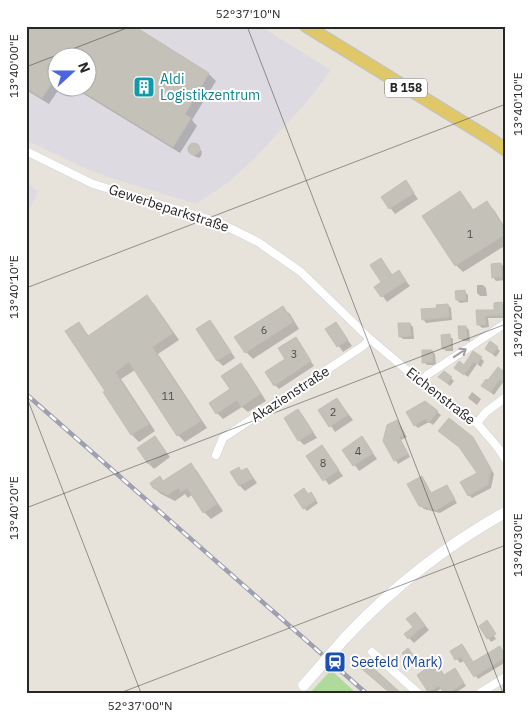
<svg xmlns="http://www.w3.org/2000/svg" width="532" height="719" viewBox="0 0 532 719" font-family="'IBM Plex Sans',sans-serif">
<rect width="100%" height="100%" fill="#e8e3da"/>
<g fill="#dddbe1" fill-rule="evenodd">
<path d="M26,26H260L331,70L307,102L256,157L229,182L196,204L114,179L82,167L26,140ZM58,58H88V88H58Z"/>
<path d="M26,181L38,192L26,217Z"/>
</g>
<path fill="#b0d99c" d="M331,670L356,693H310Z"/>
<g fill="#0003">
<path d="M26,26H132L209,74L216,81L192,120L197,126L180,153L74,88H88V58H58V88H67L64,92L59,89L49,104L26,90Z"/>
<path d="M194,144L197,145L202,152L201,156L199,158L194,156L189,150V147Z"/>
<path d="M406,182L418,199L395,214L382,197Z"/>
<path d="M460,192L474,211L487,203L494,210L506,229V245L463,272L456,265Z"/>
<path d="M381,260L393,276L399,272L410,286L387,302L376,287L383,282Z"/>
<path d="M501,264L506,268V280L496,281L493,277Z"/>
<path d="M477,285H483L486,288L487,296H480L477,293Z"/>
<path d="M465,292L468,295V302L460,303L457,300Z"/>
<path d="M147,297L154,304L179,340L158,354L207,428L185,442L178,435L135,370L121,379L155,431L139,442L132,435L105,393L107,391L79,324L89,336Z"/>
<path d="M502,304L505,307V318H488L489,327L482,328L478,324V312L495,311Z"/>
<path d="M448,305L451,308L452,320L426,323L423,319L438,309Z"/>
<path d="M283,308L290,314L299,329L253,359L246,352Z"/>
<path d="M210,322L215,327L235,358L223,366L218,361L198,329Z"/>
<path d="M336,323L352,346L343,352L327,329Z"/>
<path d="M410,324L413,327L414,339H403L400,336Z"/>
<path d="M466,327L469,330L470,341H463L460,338Z"/>
<path d="M449,336L453,339V351H446L443,348Z"/>
<path d="M295,338L314,366L279,389L275,385Z"/>
<path d="M497,348L500,351L496,357L486,349Z"/>
<path d="M432,351L435,354L436,365H427L424,362Z"/>
<path d="M474,353L484,361L481,367L477,364L468,377L459,371L465,366Z"/>
<path d="M240,365L247,371L266,401L248,412L242,407L223,419L217,413L231,390Z"/>
<path d="M506,371V383L504,381L494,395L486,389L489,382Z"/>
<path d="M440,377L451,378L454,381L450,386Z"/>
<path d="M472,392L481,399L477,405L468,398Z"/>
<path d="M337,399L353,420L335,432L320,410Z"/>
<path d="M425,402L441,415L433,425L429,422L418,428L415,425Z"/>
<path d="M506,410V427L504,425Z"/>
<path d="M298,411L303,416L317,438L304,445L299,440Z"/>
<path d="M397,421L407,437L401,440L410,457L398,464L384,440Z"/>
<path d="M155,437L170,457L154,469L149,464Z"/>
<path d="M362,438L377,459L359,471L344,450Z"/>
<path d="M472,438L494,474L491,488L472,498L469,495L478,474Z"/>
<path d="M322,447L343,476L329,485L308,456Z"/>
<path d="M191,465L197,471L223,511L211,519L204,512L193,494L188,498L185,494L175,501L161,494L154,488Z"/>
<path d="M238,468L242,472L247,469L257,483L245,491L240,486Z"/>
<path d="M422,477L432,494L447,487L457,503L440,513L424,509L420,505Z"/>
<path d="M304,490L309,495L311,493L318,503L307,511L304,508Z"/>
<path d="M419,618L429,630L414,643L409,638Z"/>
<path d="M488,626L496,639L491,642L488,638Z"/>
<path d="M462,646L474,663L500,647L506,656V662L478,679L465,660L460,663L452,652Z"/>
<path d="M411,653L418,662L414,665L411,662Z"/>
<path d="M432,658L445,677L455,670L466,686L455,693H445L442,688L434,693H431L419,676L432,667Z"/>
</g>
<g fill="#c4c1b9" stroke="#c3beb5">
<path d="M26,26H134L209,73L185,114L191,118L173,147L77,88H88V58H58V87L52,83L42,98L26,88Z"/>
<circle cx="194" cy="149" r="6"/>
<path d="M406,180L414,193L389,209L381,197Z"/>
<path d="M460,191L473,210L487,201L506,231V234L455,266L422,216Z"/>
<path d="M381,258L392,275L399,270L406,281L381,297L374,287L381,282L370,265Z"/>
<path d="M501,263L502,277L492,278L491,264Z"/>
<path d="M465,290L466,300H456L455,291Z"/>
<path d="M147,295L173,333L152,347L201,421L177,436L129,362L115,372L149,424L131,435L103,392L105,391L65,331L79,322L88,336Z"/>
<path d="M502,302L503,315L485,316L486,325H477L476,310H494V303Z"/>
<path d="M448,304L449,317L422,320L421,309L437,308L436,305Z"/>
<path d="M283,306L293,322L245,353L234,337Z"/>
<path d="M210,320L231,352L217,361L196,329Z"/>
<path d="M336,322L348,340L337,347L325,329Z"/>
<path d="M398,323H410L411,336L399,337Z"/>
<path d="M458,326H466L467,338L459,339Z"/>
<path d="M450,334L451,348L442,349L441,335Z"/>
<path d="M296,337L311,361L274,386L265,372L285,359L278,348Z"/>
<path d="M490,341L498,347L493,354L485,349Z"/>
<path d="M422,350H432L433,362L422,363Z"/>
<path d="M473,351L482,357L477,364L473,362L464,375L454,368L459,361L464,365Z"/>
<path d="M241,363L260,394L241,407L237,400L216,414L209,403L230,389L221,376Z"/>
<path d="M498,367L506,373V383L500,379L491,392L481,386L486,379L488,380Z"/>
<path d="M444,371L452,377L447,383L438,377Z"/>
<path d="M337,398L348,415L329,427L318,410Z"/>
<path d="M425,401L438,411L429,423L425,419L414,426L406,412Z"/>
<path d="M298,409L313,432L298,441L284,418Z"/>
<path d="M449,418L473,437L491,469L488,485L468,496L460,482L477,473L459,447L438,431Z"/>
<path d="M397,420L405,434L399,437L408,454L394,461L383,441L387,425Z"/>
<path d="M155,436L166,452L148,464L137,448Z"/>
<path d="M362,436L373,453L353,466L342,450Z"/>
<path d="M322,445L339,470L323,481L306,456Z"/>
<path d="M191,463L217,504L203,513L187,488L181,492L178,488L168,495L153,488L150,483L160,476L163,481Z"/>
<path d="M239,467L241,471L247,468L253,478L239,486L230,472Z"/>
<path d="M422,476L431,493L447,485L455,499L436,510L419,506L407,484Z"/>
<path d="M304,488L308,494L311,492L316,500L303,509L294,495Z"/>
<path d="M415,612L425,625L408,639L404,634L413,627L406,619Z"/>
<path d="M487,620L496,634L487,639L479,626Z"/>
<path d="M462,644L473,662L500,646L506,657L474,677L461,657L455,660L450,651Z"/>
<path d="M408,648L416,659L410,663L402,653Z"/>
<path d="M432,657L444,675L455,668L464,683L449,693H444L439,686L428,692L417,675L430,666L426,661Z"/>
<path d="M362,658L401,693H390L356,664Z"/>
</g>
<g fill="none" stroke-linecap="round" stroke-linejoin="round">
<g stroke="#d0d3df" stroke-width="9">
<g id="street">
<path d="M26,151L93,184L218,222L258,242L301,272L370,339L421,382L477,423L499,449L506,460"/>
<path d="M421,382L427,375L506,323"/>
<path d="M477,423L486,412L506,397"/>
<path d="M216,455L223,438L363,346L370,339"/>
<path d="M372,652L418,693"/>
<path d="M480,693L506,677"/>
</g>
</g>
<g stroke="#d0d3df" stroke-width="12">
<path id="secondary" d="M344,639C392,588 445,546 506,512"/>
</g>
<g stroke="#c3c3c3" stroke-width="14">
<path id="primary" d="M306,26L492,140L506,150"/>
</g>
<use href="#street" stroke="#fff" stroke-width="8"/>
<use href="#secondary" stroke="#fff" stroke-width="11"/>
<use href="#primary" stroke="#e0c768" stroke-width="12"/>
<g stroke="#9ea0b0" stroke-width="4.5">
<path id="rail" d="M26,394L366,693"/>
</g>
<use href="#rail" stroke="#fff" stroke-width="2.5" stroke-dasharray="8" stroke-linecap="butt"/>
<g stroke="#d0d3df" stroke-width="12" stroke-linecap="butt">
<path id="secondary-bridge" d="M304,685L344,639"/>
</g>
<use href="#secondary-bridge" stroke="#fff" stroke-width="11"/>
</g>
<defs><path id="oneway-shaft" d="M-6 0H5M1.5-3L5.5 0L1.5 3" fill="none" stroke-width="1.6" stroke-linecap="round" stroke-linejoin="round" transform="scale(1.25)"/></defs>
<use stroke="#9e9e9e" href="#oneway-shaft" transform="translate(460 353) rotate(-34)"/>
<path fill="none" stroke="#272727" stroke-width="1" stroke-opacity="0.45" d="M247,26L503,693M26,67L132,26M26,288L506,104M26,395L141,693M26,508L506,324M120,693L506,545"/>
<defs>
<g id="building-square" transform="scale(1.125)"><rect x="-9" y="-9" width="18" height="18" rx="4" fill="#0f9aa8" stroke="#fff"/><path d="M-4-6H4V6H1V3H-1V6H-4ZM-2.5-4.3h1.7v1.8h-1.7ZM.8-4.3h1.7v1.8H.8ZM-2.5-1h1.7V.8h-1.7ZM.8-1h1.7V.8H.8Z" fill="#fff"/></g>
<g id="station-square" transform="scale(1.125)"><rect x="-9" y="-9" width="18" height="18" rx="4" fill="#1a4fb4" stroke="#fff"/><path d="M-3-6H3Q5-6 5-4V2Q5 4 3 4L4.5 6H3L1.5 4h-3L-3 6H-4.5L-3 4Q-5 4-5 2V-4Q-5-6-3-6ZM-3.5-4v3h7v-3ZM-3.5 1v1.5H-2V1ZM2 1v1.5H3.5V1Z" fill="#fff"/></g>
</defs>
<g fill-rule="evenodd">
<use href="#building-square" x="144" y="87"/>
<use href="#station-square" x="335" y="662"/>
</g>
<g text-anchor="middle" stroke-width="4" stroke-linejoin="round" paint-order="stroke">
<g font-size="11" fill="#4e4e4c">
<text x="470" y="238">1</text>
<text x="264" y="334">6</text>
<text x="294" y="358">3</text>
<text x="168" y="400">11</text>
<text x="333" y="416">2</text>
<text x="358" y="455">4</text>
<text x="323" y="467">8</text>
</g>
<rect fill="#fff" stroke="#686868" stroke-width="1" x="385" y="78.5" width="42" height="19" rx="4"/>
<g font-size="12" font-weight="bold" fill="#272727">
<text x="406" y="92">B 158</text>
</g>
<g font-size="14" fill="#0d838f" stroke="#fff" text-anchor="start">
<text x="160" y="84">Aldi<tspan x="160" dy="16">Logistikzentrum</tspan></text>
</g>
<g font-size="14" fill="#272727" stroke="#fff">
<text transform="translate(169 208) rotate(18)" y="5">Gewerbeparkstraße</text>
<text transform="translate(290 394) rotate(-33)" y="5">Akazienstraße</text>
<text transform="translate(441 396) rotate(38)" y="5">Eichenstraße</text>
</g>
<g font-size="14" fill="#164399" stroke="#fff" text-anchor="start">
<text x="351" y="667">Seefeld (Mark)</text>
</g>
</g>
<rect width="532" height="719" fill="none" stroke="#ffffff" stroke-width="55"/>
<g transform="translate(72 72) rotate(69)"><circle r="24" fill="#ffffff" stroke="#a9a9a9"/>
<path d="M0-4L9 19L0 12L-9 19Z" fill="#4b64e5"/>
<text y="-8" font-size="14" font-weight="bold" text-anchor="middle" fill="#272727">N</text>
</g>
<rect x="28" y="28" width="476" height="664" fill="none" stroke="#272727" stroke-width="2"/>
<g font-size="12" text-anchor="middle" fill="#272727">
<text x="248" y="18">52°37'10"N</text>
<text transform="translate(14 66) rotate(-90)" y="4">13°40'00"E</text>
<text transform="translate(518 104) rotate(-90)" y="4">13°40'10"E</text>
<text transform="translate(14 287) rotate(-90)" y="4">13°40'10"E</text>
<text transform="translate(518 325) rotate(-90)" y="4">13°40'20"E</text>
<text transform="translate(14 508) rotate(-90)" y="4">13°40'20"E</text>
<text transform="translate(518 545) rotate(-90)" y="4">13°40'30"E</text>
<text x="140" y="710">52°37'00"N</text>
</g>
</svg>
